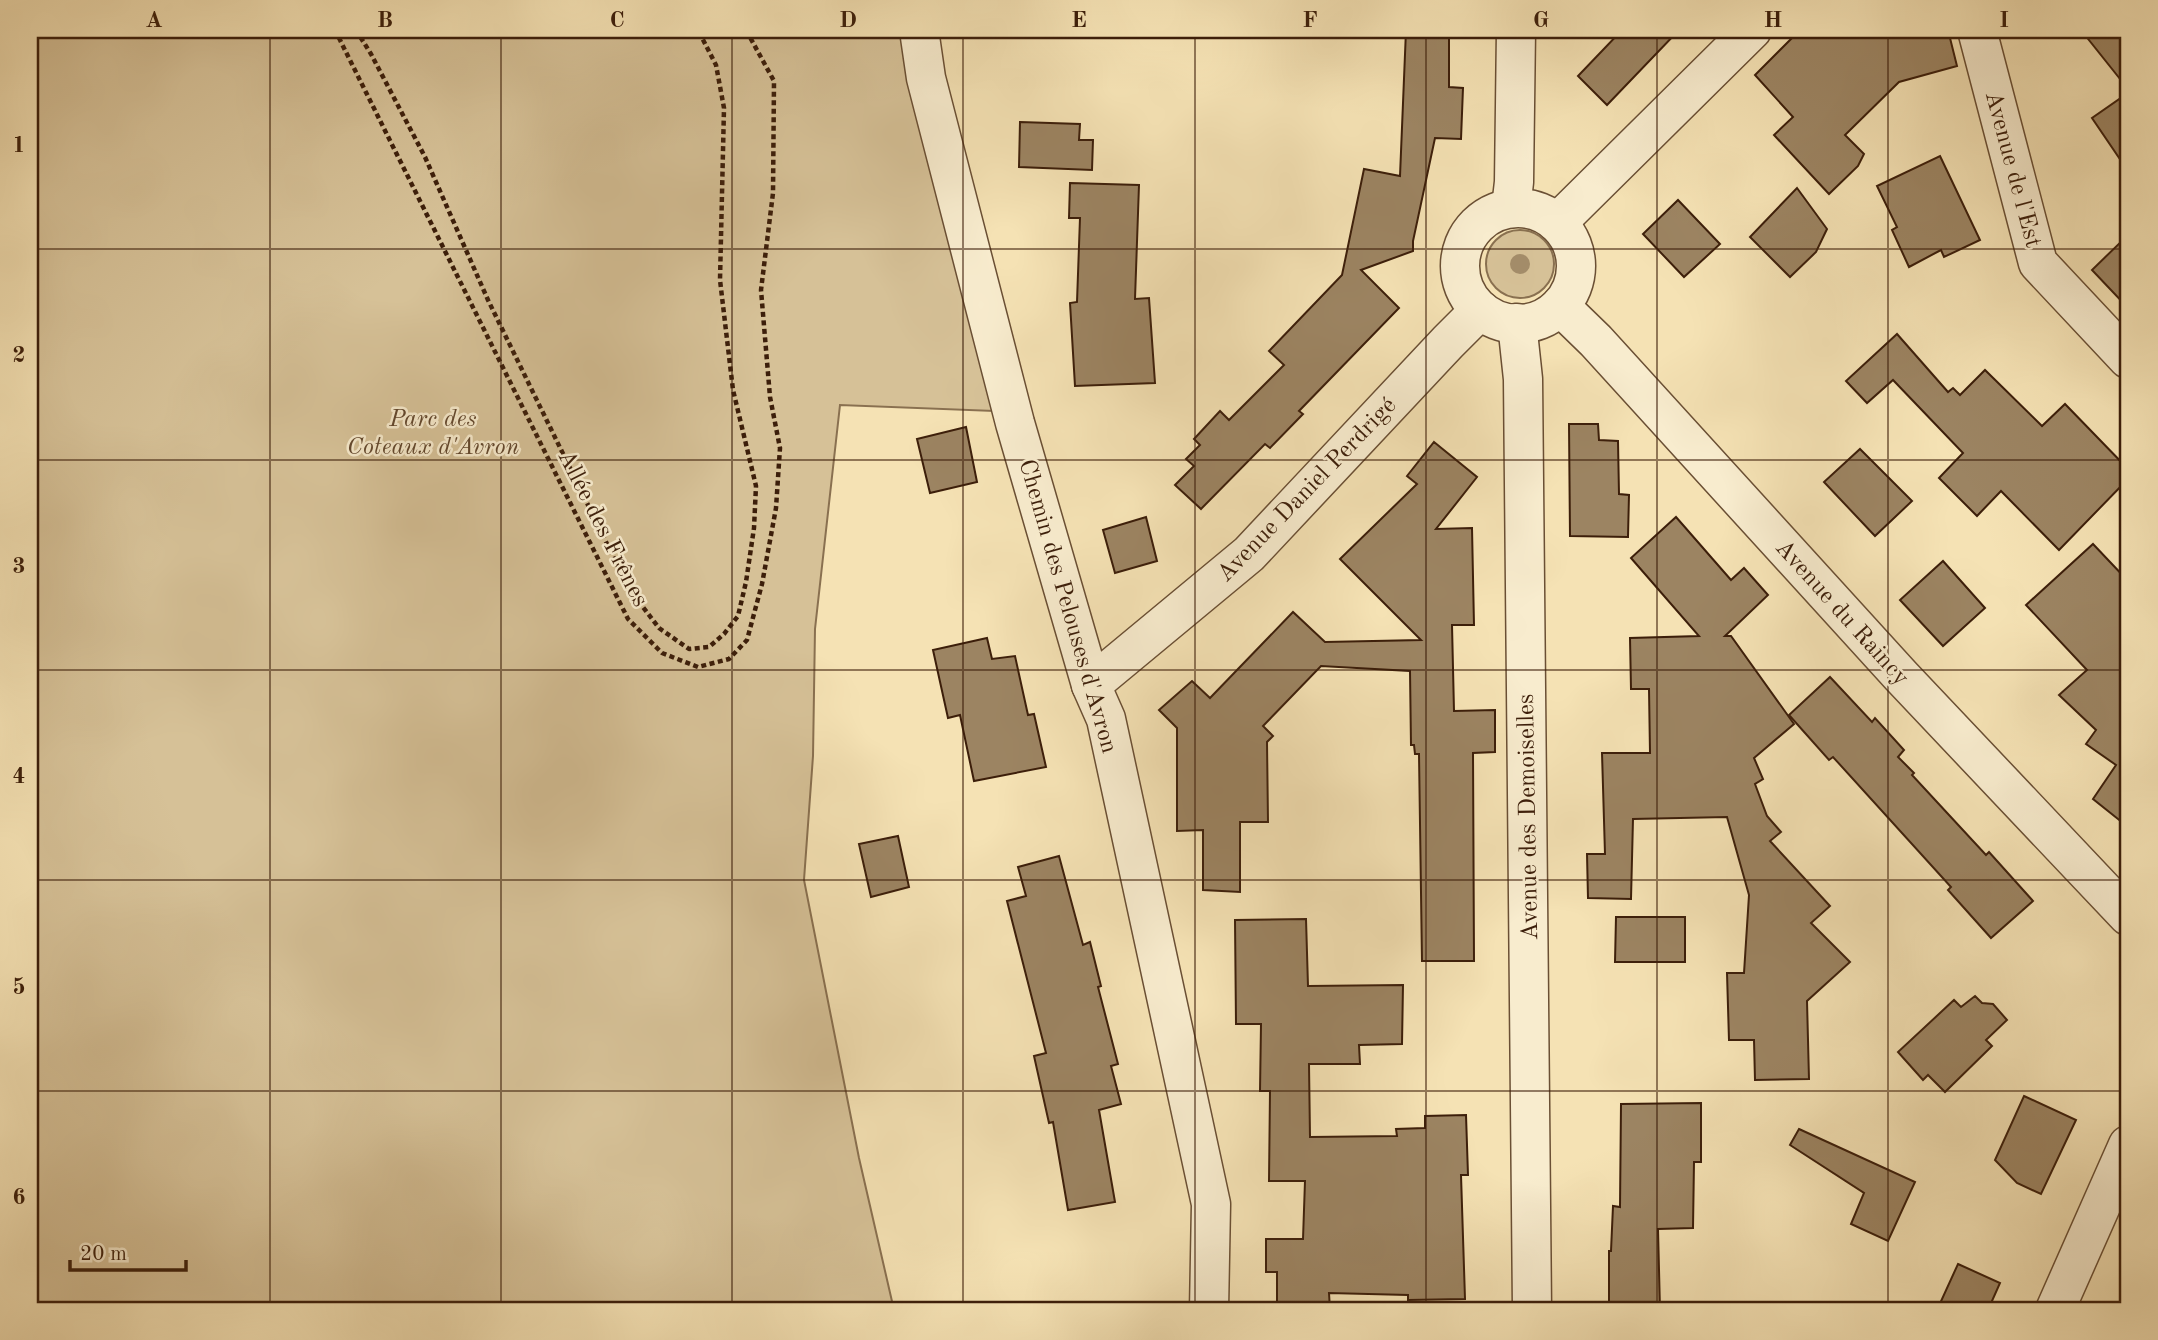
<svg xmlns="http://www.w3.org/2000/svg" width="2158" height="1340" viewBox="0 0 2158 1340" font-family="'Old Standard TT',serif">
<rect width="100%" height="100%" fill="#f5e2b4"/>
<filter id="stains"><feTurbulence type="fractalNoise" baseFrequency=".00286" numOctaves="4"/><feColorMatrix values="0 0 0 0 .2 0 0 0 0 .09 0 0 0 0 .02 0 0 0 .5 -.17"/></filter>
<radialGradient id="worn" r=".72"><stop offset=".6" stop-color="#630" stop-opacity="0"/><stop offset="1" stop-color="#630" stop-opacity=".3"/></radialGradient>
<g fill="#d6c197" stroke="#897050" stroke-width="2">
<path d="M30,30H911L994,411L840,405L815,629L813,756L804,880L859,1158L894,1310H30Z"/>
<circle cx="1520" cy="264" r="34"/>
</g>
<g fill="#9c8462" stroke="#3c1e0a" stroke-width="2">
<path d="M1406,30H1449V87L1463,88L1461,139L1435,138L1413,241V251L1361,270L1399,308L1299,411L1303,414L1270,448L1265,444L1201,509L1175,485L1194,466L1186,459L1200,445L1194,439L1220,411L1229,420L1284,365L1269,351L1342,275L1364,169L1400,176Z"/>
<path d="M1622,30H1679L1607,105L1578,76Z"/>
<path d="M1800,30H1895L1903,37L1938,30L1940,37L1949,34L1957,66L1899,82L1845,135L1864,154L1858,166L1829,194L1774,135L1793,117L1755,75Z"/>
<path d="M2081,30H2128V89Z"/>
<path d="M2128,93V171L2092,118Z"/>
<path d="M1020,122L1080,124L1079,140H1093L1092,170L1019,167Z"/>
<path d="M1940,156L1980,240L1944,257L1941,250L1909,267L1892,230L1897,227L1877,186Z"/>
<path d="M1070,183L1139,185L1135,299L1149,298L1155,383L1075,386L1070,303L1077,302L1080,218H1069Z"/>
<path d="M1797,188L1827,229L1816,252L1790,277L1750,237Z"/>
<path d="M1678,200L1720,244L1684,277L1643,234Z"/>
<path d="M2128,235V308L2092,270Z"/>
<path d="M1897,334L1948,392L1953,388L1960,395L1985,370L2042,426L2065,404L2128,469V479L2059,550L2001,491L1977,516L1939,478L1963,453L1893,380L1867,403L1846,381Z"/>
<path d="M1569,424H1598L1599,440L1618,441L1619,494L1629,495L1628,537L1570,536Z"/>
<path d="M966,427L977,482L930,493L917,439Z"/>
<path d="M1434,442L1477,477L1436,529L1472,528L1474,625H1452L1454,711L1495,710V752L1473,753L1474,961H1422L1419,754H1415L1414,745H1411L1410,671L1321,666L1263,726L1273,736L1267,742L1268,822H1240V892L1203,890V830L1177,831V728L1159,710L1192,681L1210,698L1293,612L1325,642L1421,640L1340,559L1417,484L1407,476Z"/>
<path d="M1860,449L1912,501L1875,536L1824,482Z"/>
<path d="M1146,517L1157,561L1115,573L1103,530Z"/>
<path d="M1676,517L1731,580L1744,568L1768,595L1725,636H1731L1794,724L1754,758L1763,779L1755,784L1767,816L1781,832L1770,841L1830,906L1811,923L1850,962L1807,1001L1809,1079L1755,1080L1754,1040H1729L1727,973H1744L1749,895L1727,817L1633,819L1631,899L1588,898L1587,854H1605L1602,753H1650L1649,689H1631L1630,638L1699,636L1631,558Z"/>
<path d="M2093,544L2128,581V827L2093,799L2116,765L2086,744L2096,730L2059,695L2087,670L2026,605Z"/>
<path d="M1943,561L1985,608L1943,646L1900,600Z"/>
<path d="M987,638L992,659L1015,656L1028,715L1034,714L1046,767L974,781L960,715L948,718L933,650Z"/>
<path d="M1830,677L1872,722L1875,718L1904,750L1898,757L1914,773L1912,775L1986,855L1989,852L2033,901L1991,938L1948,890L1951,887L1833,757L1829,760L1789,715Z"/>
<path d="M898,836L909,887L871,897L859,844Z"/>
<path d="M1059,856L1083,945L1090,942L1101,986L1098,987L1118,1064L1111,1066L1121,1104L1099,1110L1115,1202L1068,1210L1053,1122L1049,1123L1034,1056L1046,1053L1007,901L1026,896L1018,867Z"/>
<path d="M1616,917H1685V962H1615Z"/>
<path d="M1306,919L1308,986L1403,985L1402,1044L1359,1045L1360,1064H1309L1310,1137L1397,1136L1396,1129L1425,1128V1116L1466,1115L1468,1175H1461L1465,1299L1408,1300V1295L1329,1293L1330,1310H1277V1272H1266V1239H1303L1305,1181H1269L1270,1091H1260L1261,1024H1236L1235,920Z"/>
<path d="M1975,996L1982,1003L1993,1004L2007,1020L1986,1040L1992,1046L1945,1092L1928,1075L1923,1080L1898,1052L1954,1000L1961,1007Z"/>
<path d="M2024,1096L2076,1120L2041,1194L2017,1183L1995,1160Z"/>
<path d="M1701,1103V1162H1694L1693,1228L1658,1229L1660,1310H1609V1251H1611L1613,1206L1620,1207L1621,1104Z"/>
<path d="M1799,1129L1915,1182L1888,1241L1851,1224L1864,1193L1790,1145Z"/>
<path d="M1958,1264L2000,1283L1988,1310H1937Z"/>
</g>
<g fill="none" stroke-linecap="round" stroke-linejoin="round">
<g stroke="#6a4f34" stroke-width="41">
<g id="minor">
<path d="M919,30L926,78L1015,423L1091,685L1106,719L1211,1204L1209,1310"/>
<path d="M1977,30L2038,263L2128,359"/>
<path d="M1511,208L1514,182L1516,30"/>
<circle cx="1518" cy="266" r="58"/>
<path d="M1557,223L1752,30"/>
<path d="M1560,306L1596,341L1901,676L2128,916"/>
<path d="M1517,323L1523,379L1532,1310"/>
<path d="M1091,685L1249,554L1448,342L1480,310"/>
<path d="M2055,1310L2128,1145"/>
</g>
</g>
<g stroke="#3c1e0a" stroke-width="4.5" stroke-dasharray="5 3.5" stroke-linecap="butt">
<path d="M335,30L628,619L662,653L698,667L729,659L747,640L762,584L776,508L780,448L770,397L761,290L773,193L774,81L746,30"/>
<path d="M356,30L371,54L425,157L488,300L629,589L659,628L689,649L709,647L724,634L738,616L746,582L754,528L756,486L733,390L720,280L724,108L716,65L698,30"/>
</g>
<use href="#minor" stroke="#f8ecce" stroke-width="38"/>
</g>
<circle fill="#a48d6a" cx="1520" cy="264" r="10"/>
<path fill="none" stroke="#3c1e0a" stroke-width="2" stroke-opacity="0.55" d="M270,30V1310M501,30V1310M732,30V1310M963,30V1310M1195,30V1310M1426,30V1310M1657,30V1310M1888,30V1310M30,249H2128M30,460H2128M30,670H2128M30,880H2128M30,1091H2128"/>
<g text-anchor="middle" stroke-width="5" stroke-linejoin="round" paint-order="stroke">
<g font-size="24" fill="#3c1e0a" stroke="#f8ecce">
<text transform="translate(2014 169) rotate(75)" y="8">Avenue de l'Est</text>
<text transform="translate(1306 489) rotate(-46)" y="8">Avenue Daniel Perdrigé</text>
<text transform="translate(604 528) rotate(63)" y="8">Allée des Frênes</text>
<text transform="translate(1069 606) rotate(74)" y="8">Chemin des Pelouses d'Avron</text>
<text transform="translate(1843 612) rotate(48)" y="8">Avenue du Raincy</text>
<text transform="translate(1527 817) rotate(-91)" y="8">Avenue des Demoiselles</text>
</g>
<g font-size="24" font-style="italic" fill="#62472d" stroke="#f8ecce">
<text x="433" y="426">Parc des<tspan x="433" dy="28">Coteaux d'Avron</tspan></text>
</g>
</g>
<rect width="2158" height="1340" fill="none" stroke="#f5e2b4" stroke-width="77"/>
<path d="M70 1260v10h116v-10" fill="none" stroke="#3c1e0a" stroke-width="3.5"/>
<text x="80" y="1260" font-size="21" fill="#3c1e0a" stroke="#f8ecce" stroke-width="5" paint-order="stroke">20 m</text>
<rect x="38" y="38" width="2082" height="1264" fill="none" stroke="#3c1e0a" stroke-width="2.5"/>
<g font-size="23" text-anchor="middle" font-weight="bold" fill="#3c1e0a">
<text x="154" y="27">A</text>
<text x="385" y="27">B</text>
<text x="617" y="27">C</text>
<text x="848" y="27">D</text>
<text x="1079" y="27">E</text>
<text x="1310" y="27">F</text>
<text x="1541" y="27">G</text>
<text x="1773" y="27">H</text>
<text x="2004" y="27">I</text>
<text x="19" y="152">1</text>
<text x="19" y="362">2</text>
<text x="19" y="573">3</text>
<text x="19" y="783">4</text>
<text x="19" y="994">5</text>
<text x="19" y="1204">6</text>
</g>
<rect width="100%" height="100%" filter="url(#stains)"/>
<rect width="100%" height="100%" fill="url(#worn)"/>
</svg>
